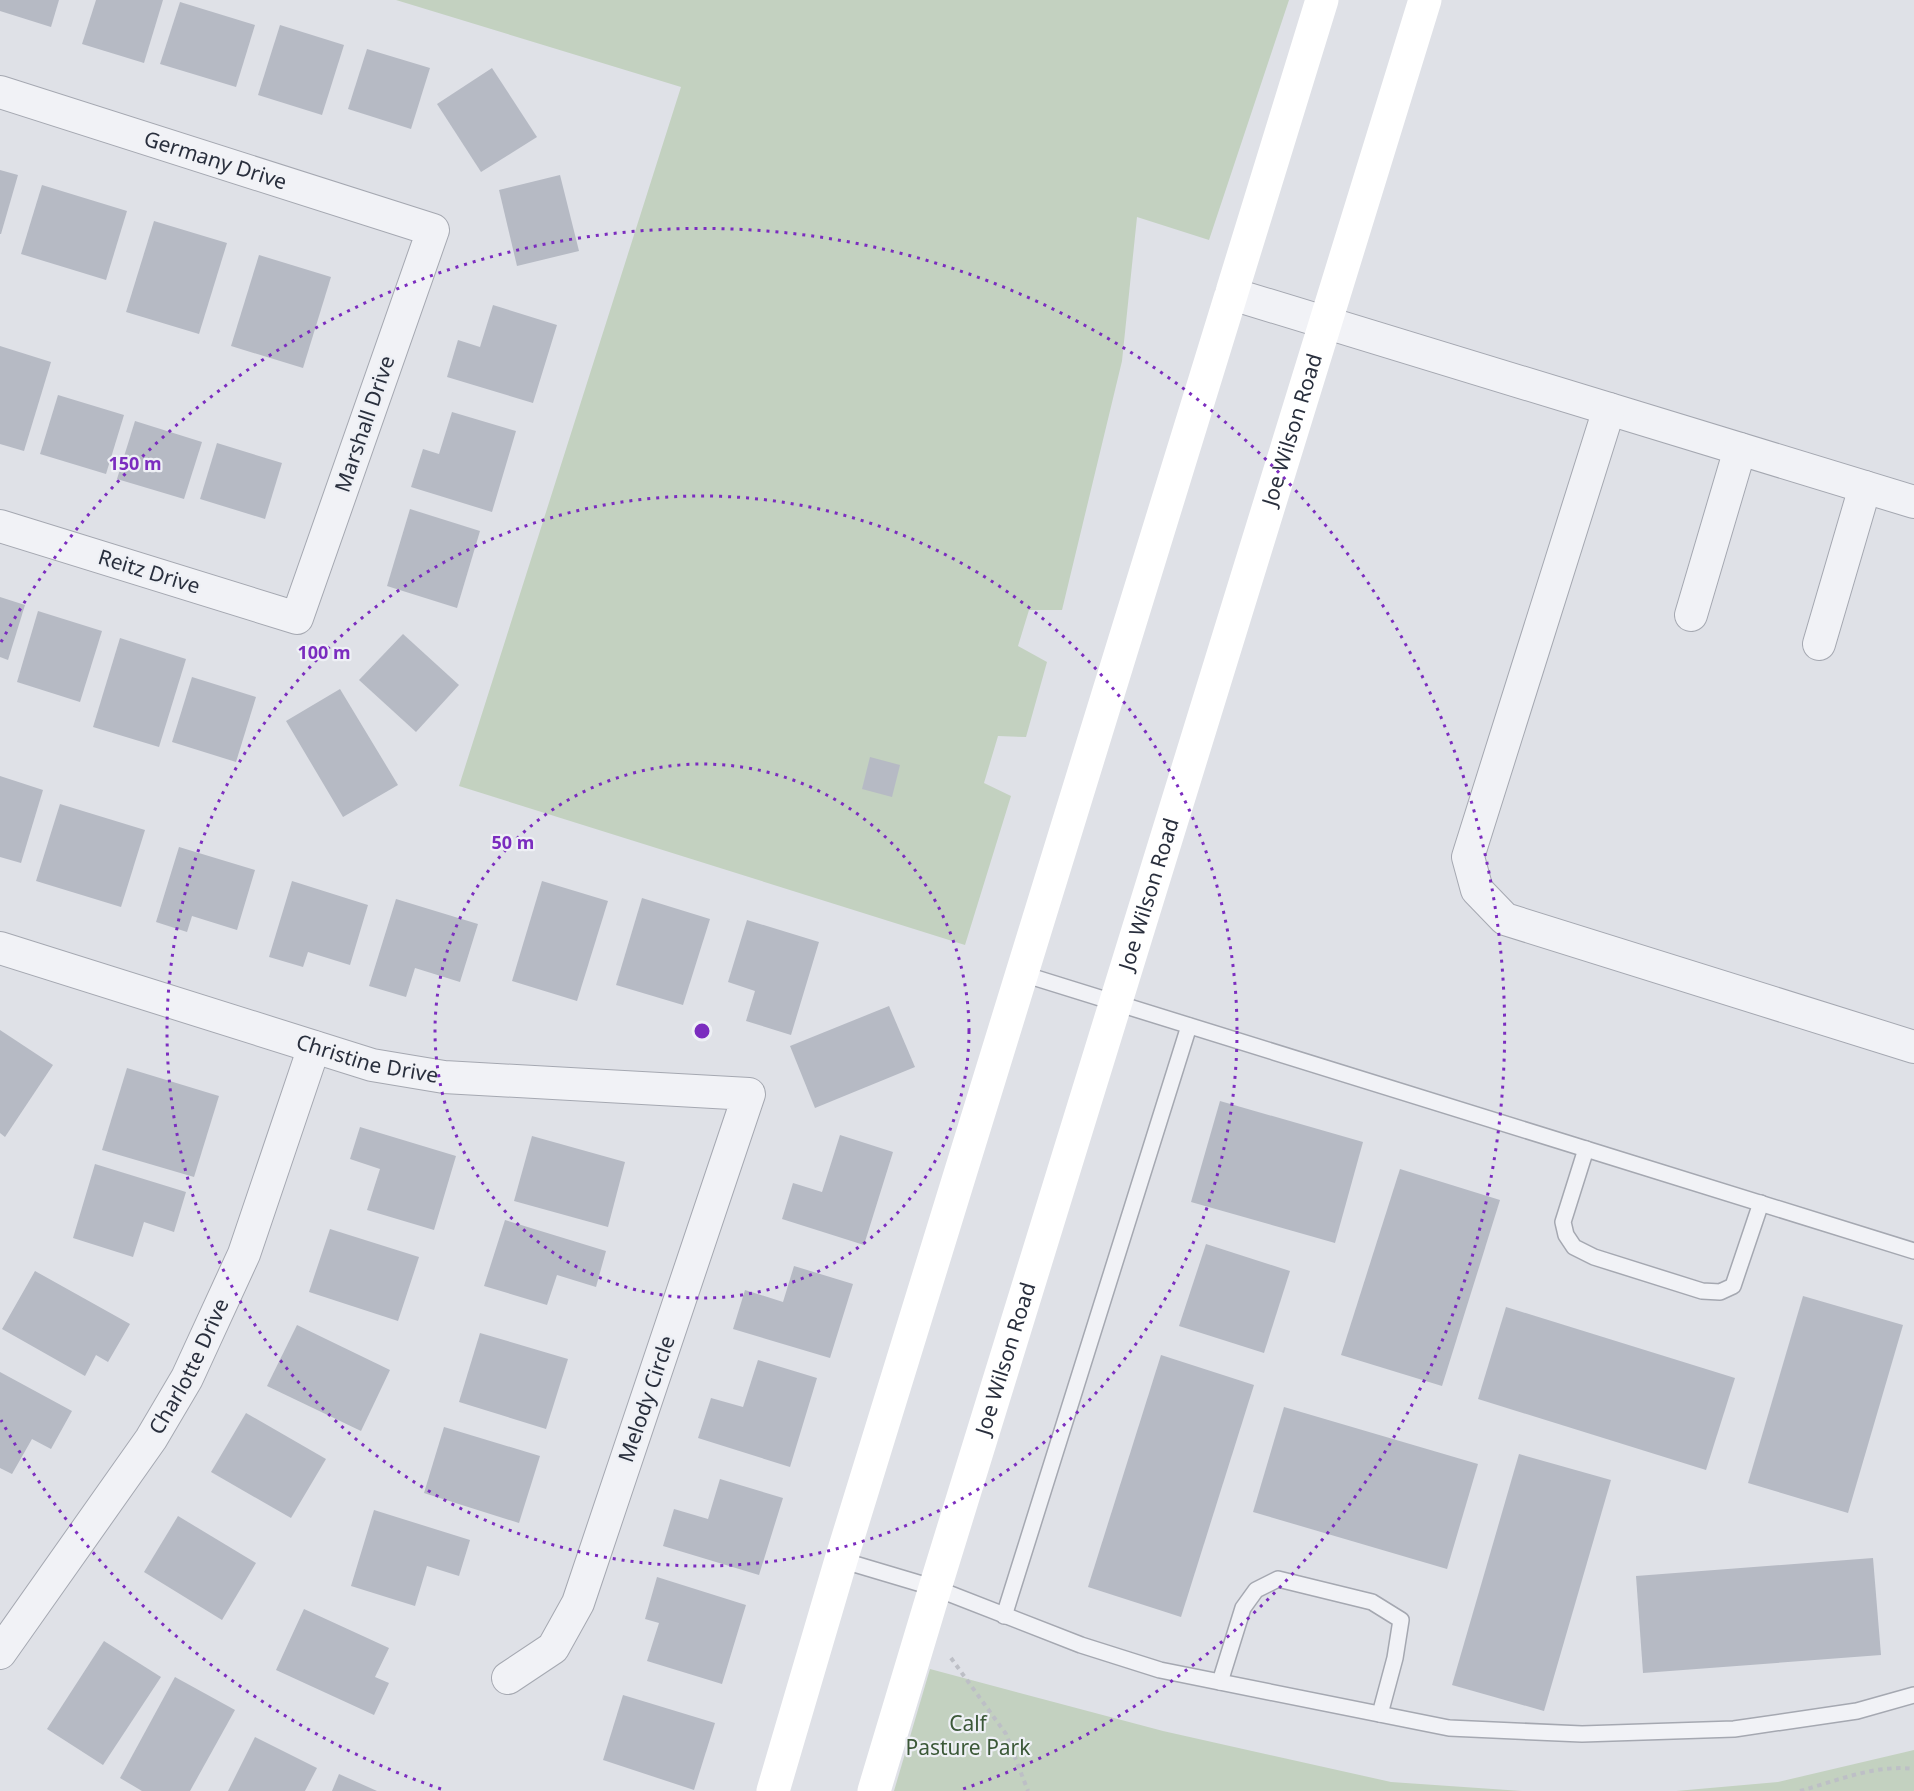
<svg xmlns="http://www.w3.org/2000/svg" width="1914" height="1791" viewBox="0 0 1914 1791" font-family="'Noto Sans',sans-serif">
<rect width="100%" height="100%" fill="#dfe1e7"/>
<g fill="#c3d1c0">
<path d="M396,0H1289L1209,240L1137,217L1122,361L1062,610H1029L1018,646L1047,662L1026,737L998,736L984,783L1011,796L965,945L459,786L681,87Z"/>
<path d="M930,1669L1163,1731L1391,1782L1522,1791H894Z"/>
<path d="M1914,1750V1791H1676L1778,1782Z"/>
</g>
<g fill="#b6bac4">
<path d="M0,0H59L51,27L0,11Z"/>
<path d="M96,0H163L144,63L82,44Z"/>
<path d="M180,2L255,25L236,87L160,64Z"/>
<path d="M280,25L344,45L322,115L258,95Z"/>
<path d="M367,49L430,68L411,129L348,109Z"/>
<path d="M492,68L537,137L481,172L437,104Z"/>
<path d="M0,170L18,175L1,234H0Z"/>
<path d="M560,175L579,251L517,266L499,190Z"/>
<path d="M42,185L127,211L106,280L21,254Z"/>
<path d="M154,221L227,243L199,334L126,312Z"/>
<path d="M259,255L331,277L303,368L231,346Z"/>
<path d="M493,305L557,325L533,403L447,377L458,340L480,347Z"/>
<path d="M0,346L51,362L24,451L0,444Z"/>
<path d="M58,395L124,415L106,474L40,454Z"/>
<path d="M452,412L516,431L492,512L411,487L423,449L439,454Z"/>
<path d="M135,421L202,442L184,499L117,479Z"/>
<path d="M217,443L282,463L265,519L200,499Z"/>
<path d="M410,509L480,531L457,608L387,586Z"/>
<path d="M0,597L25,605L8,660L0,657Z"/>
<path d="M38,611L102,631L80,702L17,682Z"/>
<path d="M403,634L459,685L416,732L359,680Z"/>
<path d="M120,638L186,659L159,747L93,727Z"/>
<path d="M192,677L256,697L236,762L172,742Z"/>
<path d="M340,689L398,785L343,817L286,721Z"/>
<path d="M870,757L900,765L892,797L862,789Z"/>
<path d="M0,776L43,790L21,863L0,857Z"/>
<path d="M60,804L145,830L121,907L36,881Z"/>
<path d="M179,847L255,870L237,930L192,916L187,932L156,922Z"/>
<path d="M292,881L368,905L350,965L308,952L303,967L269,957Z"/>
<path d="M542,881L608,901L577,1001L512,981Z"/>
<path d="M642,898L710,919L683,1005L616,985Z"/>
<path d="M396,899L478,924L460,982L415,968L406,997L369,986Z"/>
<path d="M747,920L819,942L791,1035L746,1021L755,991L728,982Z"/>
<path d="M889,1006L915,1067L815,1108L790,1046Z"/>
<path d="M0,1030L53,1065L5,1137L0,1133Z"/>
<path d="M127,1068L219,1096L194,1177L102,1150Z"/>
<path d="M1220,1101L1363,1142L1335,1243L1191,1202Z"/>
<path d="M360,1127L456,1156L434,1230L367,1210L380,1169L350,1159Z"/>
<path d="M840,1135L893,1152L864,1245L782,1219L793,1183L822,1192Z"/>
<path d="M532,1136L625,1162L608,1227L514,1201Z"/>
<path d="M95,1164L186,1192L174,1232L144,1222L133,1257L73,1238Z"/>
<path d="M1400,1169L1500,1200L1442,1386L1341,1355Z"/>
<path d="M505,1220L606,1251L596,1287L557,1275L547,1305L484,1286Z"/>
<path d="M330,1229L419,1257L398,1321L309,1292Z"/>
<path d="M1206,1244L1290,1271L1264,1353L1179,1326Z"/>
<path d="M794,1266L853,1284L830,1358L733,1329L745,1290L783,1302Z"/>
<path d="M35,1271L130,1324L108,1362L96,1355L85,1376L2,1329Z"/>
<path d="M1803,1296L1903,1325L1848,1513L1748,1483Z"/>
<path d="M1506,1307L1735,1378L1706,1470L1478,1399Z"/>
<path d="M297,1325L390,1370L361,1431L267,1386Z"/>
<path d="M480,1333L568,1359L546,1429L459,1402Z"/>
<path d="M1161,1355L1254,1385L1181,1617L1088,1587Z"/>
<path d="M758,1360L817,1378L790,1467L698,1438L711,1398L743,1407Z"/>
<path d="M0,1372L72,1411L51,1449L32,1439L12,1474L0,1468Z"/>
<path d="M1284,1407L1478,1464L1447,1569L1253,1512Z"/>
<path d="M246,1413L326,1459L291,1518L211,1472Z"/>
<path d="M444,1427L540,1456L519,1523L424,1493Z"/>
<path d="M1519,1454L1611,1480L1544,1711L1452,1685Z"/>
<path d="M720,1479L783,1498L759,1575L663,1546L674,1509L708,1519Z"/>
<path d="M374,1510L470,1540L459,1576L427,1566L415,1606L351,1586Z"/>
<path d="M178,1516L256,1563L222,1620L144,1572Z"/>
<path d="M1873,1558L1881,1655L1643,1673L1636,1576Z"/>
<path d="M657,1577L746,1605L722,1684L647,1661L659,1623L645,1619Z"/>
<path d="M304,1609L389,1648L375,1677L389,1683L374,1715L276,1670Z"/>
<path d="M104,1641L161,1677L103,1765L47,1729Z"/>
<path d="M175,1677L235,1710L190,1791H142L120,1778Z"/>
<path d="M623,1695L715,1723L694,1790L603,1760Z"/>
<path d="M255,1737L317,1768L305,1791H228Z"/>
<path d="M339,1774L377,1791H332Z"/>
</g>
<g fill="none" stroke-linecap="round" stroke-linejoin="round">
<g stroke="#a5a8b1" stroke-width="18">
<g id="service">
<path d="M1023,974L1914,1251"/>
<path d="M1586,1149L1563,1222L1566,1235L1574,1247L1594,1257L1702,1291L1720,1292L1733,1286L1761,1203"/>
<path d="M841,1560L935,1588L1081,1645L1160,1670L1449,1728L1582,1734L1734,1729L1857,1711L1914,1695"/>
<path d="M1004,1616L1189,1026"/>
<path d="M1220,1682L1243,1608L1256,1590L1278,1579L1372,1602L1401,1620L1395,1658L1380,1714"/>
</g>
</g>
<g stroke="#a5a8b1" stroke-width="34">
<g id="minor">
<path id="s1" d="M0,92L433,230L297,618L0,526"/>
<path d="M1232,294L1914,502"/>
<path d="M1609,409L1468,857L1477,890L1505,919L1914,1047"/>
<path d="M1691,615L1740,449"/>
<path d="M1819,644L1865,487"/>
<path id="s2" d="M0,948L372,1065L444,1077L749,1094L578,1603L553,1648L508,1678"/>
<path id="s3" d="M0,1653L151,1439L187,1378L244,1254L314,1047"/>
</g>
</g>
<g stroke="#bdbfc6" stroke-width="4" stroke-dasharray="4.5 4.5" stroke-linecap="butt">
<path d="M951,1658L1006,1734L1028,1791"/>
<path d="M1800,1791C1836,1781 1876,1764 1914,1769"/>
</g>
<use href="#service" stroke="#f1f2f6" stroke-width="15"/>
<use href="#minor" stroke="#f1f2f6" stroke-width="32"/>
<g stroke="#fff" stroke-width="33">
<path d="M773,1791L841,1560L1322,0"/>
<path id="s4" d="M874,1791L935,1588L1425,0"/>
</g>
</g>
<g fill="none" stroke="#7b2cbf" stroke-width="3" stroke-dasharray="3 6">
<circle cx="702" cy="1031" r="267"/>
<circle cx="702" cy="1031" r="535"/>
<path d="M441 1789A802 802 0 0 1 1 1420M1 642A802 802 0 1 1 963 1789"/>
</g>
<g text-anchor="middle" stroke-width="4.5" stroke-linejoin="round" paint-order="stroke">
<g font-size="21" fill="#292f3d" stroke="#eef0f5">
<text dy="7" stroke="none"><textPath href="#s1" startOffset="226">Germany Drive</textPath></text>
<text transform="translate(365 424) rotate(-71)" y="7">Marshall Drive</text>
<text dy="7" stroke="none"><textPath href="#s4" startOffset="1424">Joe Wilson Road</textPath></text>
<text transform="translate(149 572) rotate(17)" y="7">Reitz Drive</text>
<text dy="7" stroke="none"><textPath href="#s4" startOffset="938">Joe Wilson Road</textPath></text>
<text dy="7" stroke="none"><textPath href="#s2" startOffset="384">Christine Drive</textPath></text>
<text dy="7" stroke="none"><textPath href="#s4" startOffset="452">Joe Wilson Road</textPath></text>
<text dy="7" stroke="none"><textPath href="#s3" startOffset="344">Charlotte Drive</textPath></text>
<text transform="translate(647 1399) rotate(-71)" y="7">Melody Circle</text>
</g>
<g font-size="21" fill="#3b5837" stroke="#eef0f5">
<text x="968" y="1731">Calf<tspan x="968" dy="24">Pasture Park</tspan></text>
</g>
</g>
<circle cx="702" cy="1031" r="9" fill="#7b2cbf" stroke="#eef0f5" stroke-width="3"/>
<g font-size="18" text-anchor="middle" font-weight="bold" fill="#7b2cbf" stroke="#eef0f5" stroke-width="4.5" stroke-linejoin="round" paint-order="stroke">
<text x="135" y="470">150 m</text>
<text x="324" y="659">100 m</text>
<text x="513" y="849">50 m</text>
</g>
</svg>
